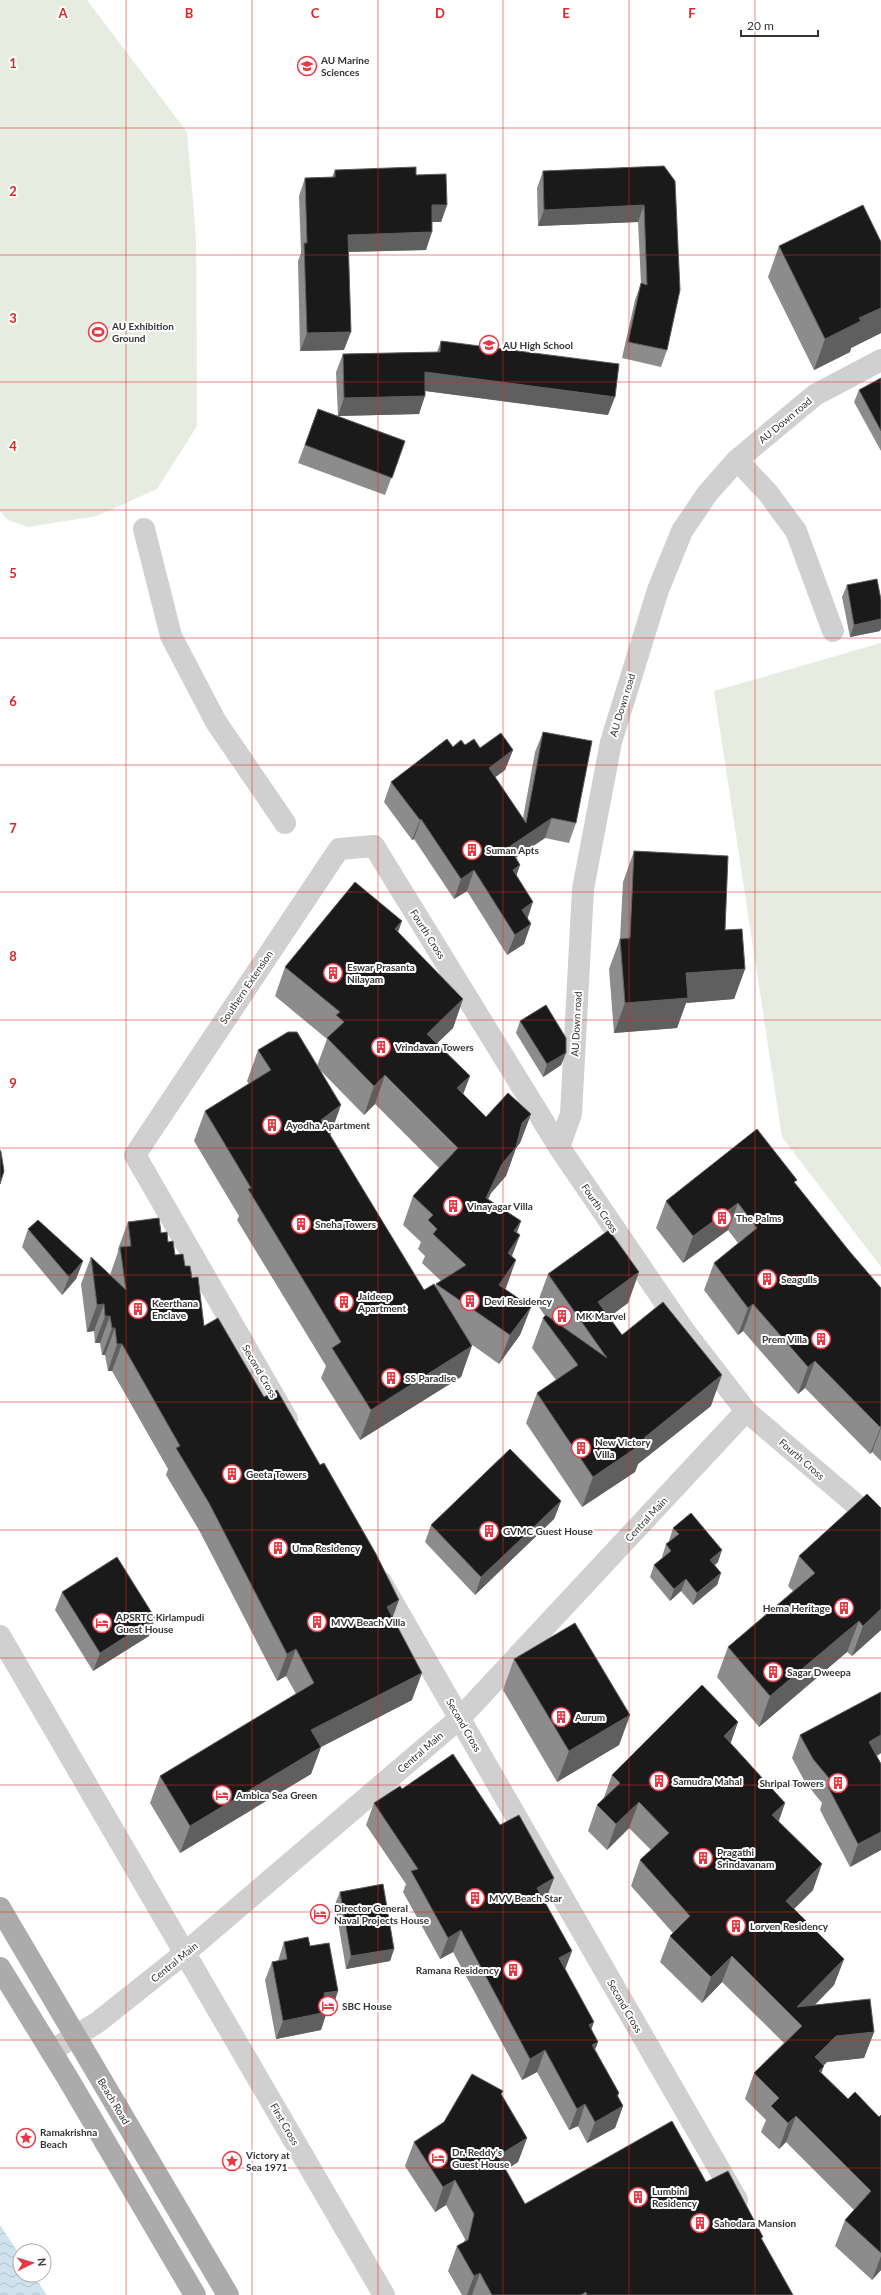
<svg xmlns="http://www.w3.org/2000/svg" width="881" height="2295" viewBox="0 0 881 2295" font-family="Lato,sans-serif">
<defs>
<pattern id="water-waves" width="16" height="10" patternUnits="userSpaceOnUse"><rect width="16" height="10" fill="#cfe2ee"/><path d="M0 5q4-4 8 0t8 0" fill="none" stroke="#b2c2cd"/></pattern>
</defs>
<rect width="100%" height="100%" fill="#fff"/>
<g fill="#e6ecdf">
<path d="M0,0H87L187,132L196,238L197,426L157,489L97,516L28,527L8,520L0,511Z"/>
<path d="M881,643V1267L782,1137L714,691Z"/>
</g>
<path fill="url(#water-waves)" d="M0,2225L20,2255V2275H33L47,2295H0Z"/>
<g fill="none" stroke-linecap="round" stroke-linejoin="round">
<g stroke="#d0d0d0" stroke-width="22">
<path d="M737,460L768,493L796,531L833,631"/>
<path d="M144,529L171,636L216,722L285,823"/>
<path d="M559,1147L571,1114L583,889L611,742L658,590L682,531L707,494L737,460L815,395L881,360"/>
<path d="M287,1419L135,1155L339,849L374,846L559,1147L685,1332L746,1411L881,1526"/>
<path d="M381,1582L737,2200"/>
<path d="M0,1636L384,2295"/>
<path d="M51,2051L98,2022L186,1952L460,1718L746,1411"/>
</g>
<g stroke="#ababab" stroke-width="22">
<path d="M0,1908L228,2295"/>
<path d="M0,1968L67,2077L195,2295"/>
</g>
</g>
<g fill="#8c8c8c" fill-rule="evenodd">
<path d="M664,166L667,350L661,367L622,358L635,300L641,283L638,222L538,226L537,188L543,171Z"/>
<path d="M335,170L416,175L447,205L441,222H432L426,250L349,252L344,350L300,351L298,261L301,253L299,196L305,178L332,177Z"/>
<path d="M881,242V333L851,348L850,352L814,370L768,277L779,246Z"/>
<path d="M441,341L608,415L425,391L419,414L338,416L405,441L385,495L298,463L318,409L338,416L336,372L343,354L437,352Z"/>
<path d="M881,378V451L854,402L859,390Z"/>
<path d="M847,585L880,631L850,637L842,597Z"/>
<path d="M543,732L576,823L569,843L545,838L516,857L520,865L516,876L528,919L524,944L507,955L467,891L454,899L414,839L412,840L384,802L391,782L453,747L465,745L480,748L513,750L505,770L495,777L523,818L535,752Z"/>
<path d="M634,851L725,930L745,969L734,999L686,1003L677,1028L614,1033L609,969L620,939L623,882Z"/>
<path d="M398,932L463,999L453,1028L437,1043L470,1076L463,1094L486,1117L531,1114L520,1143L516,1148L506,1176L491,1193L488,1199L521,1221L517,1232L520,1235L512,1256L505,1289L531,1307L520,1335L499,1364L471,1344L461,1377L360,1440L321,1378L326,1366L237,1220L239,1216L194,1141L205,1111L249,1084L247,1081L258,1050L317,1066L327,1039L275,996L285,967ZM320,1070L364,1115L375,1104L439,1168L413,1196L403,1225L421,1242L418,1249L425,1256L422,1263L441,1281L436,1284L435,1287L424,1290L330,1135Z"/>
<path d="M520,1021L566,1053L561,1065L543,1077L516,1033Z"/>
<path d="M796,1184L850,1252L881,1288V1461L872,1452L870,1454L805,1388L798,1394L743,1331L738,1335L704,1290L714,1263L738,1243L728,1230L683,1263L656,1228L666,1201Z"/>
<path d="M128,1222L161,1233L168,1242L175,1255L185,1266L192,1278L204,1326L393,1618L412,1700L321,1747L311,1774L180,1853L150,1803L160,1776L296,1694L286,1676L277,1681L199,1530L166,1475L168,1469L112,1371H108L105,1355H102L100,1343H95L94,1331L87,1332L81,1284L91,1257L110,1275L118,1252V1249Z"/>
<path d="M28,1229L83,1261L76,1279L62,1295L22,1247Z"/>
<path d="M639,1272L628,1303L609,1317L622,1335L711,1406L638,1464L635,1472L582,1507L526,1423L537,1393L556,1380L532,1348L543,1318L545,1316L537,1304L548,1274Z"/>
<path d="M561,1501L554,1519L475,1595L425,1542L431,1525Z"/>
<path d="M881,1508V1630L852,1656L847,1652L759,1727L717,1677L728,1647L793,1591L788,1586L799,1556Z"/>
<path d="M673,1528L718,1562L715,1565L721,1573L717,1585L693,1605L681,1591L670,1601L650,1577L654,1565L663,1558L662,1557L666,1544L670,1542L669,1541Z"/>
<path d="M62,1592L149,1636L93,1671L55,1610Z"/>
<path d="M514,1659L630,1715L619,1745L557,1782L503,1690Z"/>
<path d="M881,1692V1753L877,1756L881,1764V1850L850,1867L820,1810L822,1803L805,1782L792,1758L800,1735Z"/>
<path d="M738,1722L730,1743L785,1803L779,1821L813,1890L794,1909L844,1959L834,1985L815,2005L874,2032L864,2058L827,2062L824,2065L821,2072L848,2099L879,2117L881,2115V2270L872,2280L835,2246L845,2220L854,2210L786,2142L779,2149L761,2132L766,2120L745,2099L754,2073L784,2043L722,1982L702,2003L660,1962L670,1936L673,1933L631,1886L640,1860L651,1850L629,1828L607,1850L588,1831L597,1805L603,1800L612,1775Z"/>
<path d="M402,1789L500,1825L554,1878L546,1899L544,1901L572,1951L565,1969L591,2030L598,2042L595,2049L619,2093L618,2097L623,2106L615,2128L587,2143L578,2126L569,2130L537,2072L522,2080L453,1952L440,1959L403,1892L406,1884L366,1825L374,1803Z"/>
<path d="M340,1892L394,1949L390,1961L346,1969L335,1904Z"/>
<path d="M284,1942L310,1946L338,1991L332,2009H327L321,2030L276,2039L265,1980L272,1962L278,1961Z"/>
<path d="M502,2095L527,2138L518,2162L506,2170L525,2204L706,2182L762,2239L793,2295H462L448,2271L457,2246L464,2242L465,2239L446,2205L435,2212L405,2166L414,2142Z"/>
</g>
<g fill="#5f5f5f">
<path d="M432,205H447L441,222H425Z"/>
<path d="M644,205L638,222L538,226L544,210Z"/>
<path d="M432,232L426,250L342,252L348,235Z"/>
<path d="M881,308V333L851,348L850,352L814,370L825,339L859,318Z"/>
<path d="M351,332L344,350L300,351L307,333Z"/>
<path d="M425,372L615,397L608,415L418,390Z"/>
<path d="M425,396L419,414L338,416L344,398Z"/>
<path d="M881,619V629L880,631L850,637L854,625Z"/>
<path d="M513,750L505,770L481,788L489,768Z"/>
<path d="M552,818L545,838L502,867L509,847Z"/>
<path d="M421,819L414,839L412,840L420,820Z"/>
<path d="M520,865L513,885V870Z"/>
<path d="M474,870L467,891L454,899L461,879Z"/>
<path d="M533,902L526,923L522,910Z"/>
<path d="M402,921L392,950L395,929Z"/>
<path d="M531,924L524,944L507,955L515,935Z"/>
<path d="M745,969L734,999L686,1003L677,1028L614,1033L625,1003L686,973Z"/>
<path d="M463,999L453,1028L417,1063L427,1034Z"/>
<path d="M566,1053L561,1065L543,1077L547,1064Z"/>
<path d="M385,1075L375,1104L364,1115L374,1086Z"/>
<path d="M470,1076L459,1105L457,1088Z"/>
<path d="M341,1105L330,1136L321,1120Z"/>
<path d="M531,1114L520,1143L516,1148L506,1176L491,1193L475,1226L486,1198L502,1164L522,1123Z"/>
<path d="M738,1203L728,1230L683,1263L693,1236Z"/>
<path d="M521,1221L511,1249L520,1235L509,1263L497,1282L514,1231Z"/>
<path d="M516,1260L506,1288L489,1314L499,1285Z"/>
<path d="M83,1261L76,1279L62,1295L69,1277Z"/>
<path d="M639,1272L628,1303L589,1332L598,1302Z"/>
<path d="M104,1304L94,1331L87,1332L97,1305Z"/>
<path d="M753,1304L743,1331L738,1335L748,1308Z"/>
<path d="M531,1307L520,1335L499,1364L510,1335Z"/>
<path d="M105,1316H110L100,1343H95Z"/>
<path d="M112,1328H115L105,1355H102Z"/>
<path d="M117,1344H122L112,1371H108Z"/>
<path d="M472,1346L461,1377L360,1440L371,1410Z"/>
<path d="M815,1361L805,1388L798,1394L808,1367Z"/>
<path d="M722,1375L711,1406L638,1464L635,1472L582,1507L593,1477L644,1438Z"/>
<path d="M881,1426V1428L872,1452L870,1454Z"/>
<path d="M561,1501L554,1519L475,1595L481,1577Z"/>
<path d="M722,1550L718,1562L706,1572L710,1560Z"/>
<path d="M721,1573L717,1585L693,1605L697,1593Z"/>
<path d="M686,1579L681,1591L670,1601L674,1589Z"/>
<path d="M399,1600L389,1627L387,1607Z"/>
<path d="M881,1609V1630L852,1656L863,1626Z"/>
<path d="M155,1618L149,1636L93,1671L100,1653Z"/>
<path d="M859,1621L847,1652L759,1727L770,1696Z"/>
<path d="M296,1649L286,1676L277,1681L287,1654Z"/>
<path d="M422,1673L412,1700L321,1747L311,1774L180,1853L190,1826L311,1730Z"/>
<path d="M630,1715L619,1745L557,1782L569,1751Z"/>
<path d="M738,1722L729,1748L724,1736Z"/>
<path d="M881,1735V1753L861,1764L869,1742Z"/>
<path d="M639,1802L629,1828L607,1850L616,1824Z"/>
<path d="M785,1803L775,1830L772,1815Z"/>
<path d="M881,1832V1850L850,1867L858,1844Z"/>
<path d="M822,1864L813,1890L776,1927L786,1901Z"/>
<path d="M554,1878L546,1899L529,1909L537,1888Z"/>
<path d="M461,1930L453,1952L440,1959L448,1938Z"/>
<path d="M394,1949L390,1961L346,1969L351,1956Z"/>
<path d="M572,1951L564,1972L559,1958Z"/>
<path d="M732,1956L722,1982L702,2003L711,1977Z"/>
<path d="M844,1959L834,1985L798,2022L797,2007Z"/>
<path d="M338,1991L332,2009L318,2011L324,1993Z"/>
<path d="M327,2012L321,2030L276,2039L283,2021Z"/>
<path d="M594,2022L586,2044L589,2025Z"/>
<path d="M874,2032L864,2058L827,2062L806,2083L815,2057L836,2036Z"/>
<path d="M598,2042L590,2063L592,2045Z"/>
<path d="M545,2050L537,2072L522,2080L530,2059Z"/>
<path d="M824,2066L814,2092L819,2071Z"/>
<path d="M619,2093L612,2112L623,2106L615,2128L587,2143L595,2122L617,2095Z"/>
<path d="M585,2104L578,2126L569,2130L577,2109Z"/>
<path d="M796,2116L786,2142L779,2149L788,2123Z"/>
<path d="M527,2138L518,2162L489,2180L498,2156Z"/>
<path d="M455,2180L446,2205L435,2212L443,2187Z"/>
<path d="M881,2256V2270L872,2280Z"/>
<path d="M480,2273L472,2295H467L474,2276Z"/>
</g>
<g fill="#1a1a1a" stroke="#5f5f5f">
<path d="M664,166L675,181L680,290L667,350L628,342L641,283L647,285L644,205L544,210L543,171Z"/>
<path d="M416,167V175L446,174L447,205H432V232L348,235L351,332L307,333L304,243H307L305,178L335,177V170Z"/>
<path d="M863,205L881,242V308L859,318L861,321L825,339L779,246Z"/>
<path d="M441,341L619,364L615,397L425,372V396L344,398L343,354L440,352Z"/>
<path d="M881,378V431L859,390Z"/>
<path d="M318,409L405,441L392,478L305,445Z"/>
<path d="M877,579L881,600V619L854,625L847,585Z"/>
<path d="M543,732L592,741L576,823L552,818L509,847L520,865L513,870L533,902L522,910L531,924L515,935L474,870L461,879L421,819L420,820L391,782L447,739L453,747L461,740L465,745L474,739L480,748L501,733L513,750L489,768L526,823Z"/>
<path d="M634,851L728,856L725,930L742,929L745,969L686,973L688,998L625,1003L620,939L630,938Z"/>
<path d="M355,882L402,921L395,929L463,999L427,1034L470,1076L457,1088L486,1117L508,1093L531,1114L522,1123L516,1147L502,1164L486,1198L521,1221L514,1231L520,1235L508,1253L516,1260L499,1285L531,1307L510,1335L436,1284L466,1265L433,1234L437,1229L428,1220L433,1215L413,1196L458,1148L385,1075L374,1086L327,1038L344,1022L336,1015L340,1012L285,967Z"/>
<path d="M546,1005L566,1038V1053L547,1064L520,1021Z"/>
<path d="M288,1032H297L341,1105L321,1120L424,1290L434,1284L472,1346L371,1410L332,1348L341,1342L248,1189L251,1188L205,1111L271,1070L258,1050Z"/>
<path d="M757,1129L797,1180L794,1182L850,1252L881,1288V1426L880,1427L815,1361L808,1367L753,1304L748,1308L714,1263L757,1228L738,1203L693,1236L666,1201Z"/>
<path d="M0,1150L1,1152L4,1171L0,1184Z"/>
<path d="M159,1218L161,1233L167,1232L168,1242L173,1241L175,1255L183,1254L185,1266H190L192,1278L198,1277L204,1326L218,1318L264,1397L277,1390L320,1465L324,1463L376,1554L399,1600L387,1607L422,1673L311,1730L321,1747L190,1826L160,1776L314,1683L296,1649L287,1654L209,1503L176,1448L180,1446L122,1344H117L115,1328H112L110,1316H105L104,1304L97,1305L91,1257L126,1290L120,1247L131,1246L128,1222Z"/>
<path d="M38,1220L83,1261L69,1277L28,1229Z"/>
<path d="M609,1230L639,1272L598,1302L622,1335L663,1302L722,1375L644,1438L646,1441L593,1477L537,1393L578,1365L543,1318L546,1315L607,1358L548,1274Z"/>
<path d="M510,1449L561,1501L481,1577L431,1525Z"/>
<path d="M867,1494L881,1508V1609L863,1626L859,1621L770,1696L728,1647L815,1573L799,1556Z"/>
<path d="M691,1513L722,1550L710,1560L721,1573L697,1593L686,1579L674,1589L654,1565L671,1551L666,1544L679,1534L673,1528Z"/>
<path d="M117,1557L155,1618L100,1653L62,1592Z"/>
<path d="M575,1623L630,1715L569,1751L514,1659Z"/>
<path d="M702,1685L738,1722L724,1736L785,1803L772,1815L822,1864L786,1901L844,1959L797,2007L870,1999L874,2032L836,2036L815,2057L824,2066L819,2071L848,2099L855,2092L879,2117L881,2115V2253L845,2220L871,2191L796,2116L788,2123L771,2106L779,2098L754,2073L802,2026L732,1956L711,1977L670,1936L690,1916L640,1860L669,1833L639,1802L616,1824L597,1805L620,1783L612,1775Z"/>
<path d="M881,1692V1735L869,1742L881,1764V1832L858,1844L828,1787L833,1783L813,1759L800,1735Z"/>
<path d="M453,1754L500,1825L519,1815L554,1878L537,1888L572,1951L559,1958L594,2022L589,2025L598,2042L592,2045L619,2093L617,2095L623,2106L595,2122L585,2104L577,2109L545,2050L530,2059L461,1930L448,1938L411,1871L418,1869L374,1803L400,1786L402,1789Z"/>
<path d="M383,1884L394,1949L351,1956L340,1892Z"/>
<path d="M308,1937L310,1946L329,1943L338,1991L324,1993L327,2012L283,2021L272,1962L287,1959L284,1942Z"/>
<path d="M472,2074L503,2091L501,2094L527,2138L498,2156L525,2204L672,2121L706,2182L728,2171L763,2237L761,2238L793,2295H587L586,2292L581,2295H492L480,2273L474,2276L457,2246L468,2240L474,2214L455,2180L443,2187L414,2142L444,2122Z"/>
</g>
<path fill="none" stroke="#d62828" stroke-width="1" stroke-opacity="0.55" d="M126,0V2295M252,0V2295M378,0V2295M503,0V2295M629,0V2295M755,0V2295M0,128H881M0,255H881M0,382H881M0,510H881M0,638H881M0,765H881M0,892H881M0,1020H881M0,1148H881M0,1275H881M0,1402H881M0,1530H881M0,1658H881M0,1785H881M0,1912H881M0,2040H881M0,2168H881"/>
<defs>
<g id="university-ring" transform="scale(1)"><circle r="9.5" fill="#fff" stroke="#e63946" stroke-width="1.5"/><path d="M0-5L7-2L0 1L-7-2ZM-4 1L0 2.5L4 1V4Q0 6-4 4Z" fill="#e63946"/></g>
<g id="stadium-ring" transform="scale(1)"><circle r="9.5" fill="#fff" stroke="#e63946" stroke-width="1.5"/><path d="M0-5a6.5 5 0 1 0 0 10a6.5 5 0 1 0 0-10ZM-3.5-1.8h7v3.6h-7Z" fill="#e63946"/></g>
<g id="school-ring" transform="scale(1)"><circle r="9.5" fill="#fff" stroke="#e63946" stroke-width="1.5"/><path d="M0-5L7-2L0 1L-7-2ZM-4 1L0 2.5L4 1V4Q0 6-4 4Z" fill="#e63946"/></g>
<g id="building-ring" transform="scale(1)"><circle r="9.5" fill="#fff" stroke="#e63946" stroke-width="1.5"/><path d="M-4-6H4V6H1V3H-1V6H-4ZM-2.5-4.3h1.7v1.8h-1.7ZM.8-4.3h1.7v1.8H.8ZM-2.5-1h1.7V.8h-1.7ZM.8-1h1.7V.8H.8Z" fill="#e63946"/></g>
<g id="hotel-ring" transform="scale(1)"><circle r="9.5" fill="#fff" stroke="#e63946" stroke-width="1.5"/><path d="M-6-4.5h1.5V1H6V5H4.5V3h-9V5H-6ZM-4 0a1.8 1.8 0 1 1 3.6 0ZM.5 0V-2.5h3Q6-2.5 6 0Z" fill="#e63946"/></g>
<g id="sight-ring" transform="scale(1)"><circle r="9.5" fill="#fff" stroke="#e63946" stroke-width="1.5"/><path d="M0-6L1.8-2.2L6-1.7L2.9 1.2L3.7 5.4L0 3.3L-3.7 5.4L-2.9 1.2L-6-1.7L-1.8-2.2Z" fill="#e63946"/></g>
</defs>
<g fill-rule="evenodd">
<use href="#university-ring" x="307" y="66"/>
<use href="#stadium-ring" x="98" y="332"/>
<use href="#school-ring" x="489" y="345"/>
<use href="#building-ring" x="472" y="850"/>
<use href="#building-ring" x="333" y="973"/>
<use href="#building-ring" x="381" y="1047"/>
<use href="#building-ring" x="272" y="1125"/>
<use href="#building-ring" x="453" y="1206"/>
<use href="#building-ring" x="722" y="1218"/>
<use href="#building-ring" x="301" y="1224"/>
<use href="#building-ring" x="767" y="1279"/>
<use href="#building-ring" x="470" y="1301"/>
<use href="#building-ring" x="344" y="1302"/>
<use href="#building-ring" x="138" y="1309"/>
<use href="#building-ring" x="562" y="1316"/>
<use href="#building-ring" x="821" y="1339"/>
<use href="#building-ring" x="391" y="1378"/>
<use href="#building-ring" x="581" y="1448"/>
<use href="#building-ring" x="232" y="1474"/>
<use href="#building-ring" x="489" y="1531"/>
<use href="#building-ring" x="278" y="1548"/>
<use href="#building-ring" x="844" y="1608"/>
<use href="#building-ring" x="317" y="1622"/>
<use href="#hotel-ring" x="102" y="1623"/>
<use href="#building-ring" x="773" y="1672"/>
<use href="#building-ring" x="561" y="1717"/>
<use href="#building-ring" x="659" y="1781"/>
<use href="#building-ring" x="838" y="1783"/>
<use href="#hotel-ring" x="222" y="1795"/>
<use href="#building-ring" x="703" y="1858"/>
<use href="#building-ring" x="475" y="1898"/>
<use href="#hotel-ring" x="320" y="1914"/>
<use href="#building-ring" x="736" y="1926"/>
<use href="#building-ring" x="513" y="1970"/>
<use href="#hotel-ring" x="328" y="2006"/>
<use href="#sight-ring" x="26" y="2138"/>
<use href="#hotel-ring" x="438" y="2158"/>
<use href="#sight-ring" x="232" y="2161"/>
<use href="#building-ring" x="638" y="2197"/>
<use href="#building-ring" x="700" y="2223"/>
</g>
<g text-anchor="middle" stroke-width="4" stroke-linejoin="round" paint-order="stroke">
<g font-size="10" font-weight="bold" fill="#333" stroke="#fff" text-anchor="start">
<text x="321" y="64">AU Marine<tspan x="321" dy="12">Sciences</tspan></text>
<text x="112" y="330">AU Exhibition<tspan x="112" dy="12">Ground</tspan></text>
<text x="503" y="349">AU High School</text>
<text x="486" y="854">Suman Apts</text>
<text x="347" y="971">Eswar Prasanta<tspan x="347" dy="12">Nilayam</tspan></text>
<text x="395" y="1051">Vrindavan Towers</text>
<text x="286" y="1129">Ayodha Apartment</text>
<text x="467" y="1210">Vinayagar Villa</text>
<text x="736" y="1222">The Palms</text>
<text x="315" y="1228">Sneha Towers</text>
<text x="781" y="1283">Seagulls</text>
<text x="358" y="1300">Jaideep<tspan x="358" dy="12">Apartment</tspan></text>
<text x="484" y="1305">Devi Residency</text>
<text x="152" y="1307">Keerthana<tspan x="152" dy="12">Enclave</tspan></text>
<text x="576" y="1320">MK Marvel</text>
<text x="807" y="1343" text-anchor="end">Prem Villa</text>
<text x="405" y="1382">SS Paradise</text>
<text x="595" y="1446">New Victory<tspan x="595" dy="12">Villa</tspan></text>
<text x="246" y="1478">Geeta Towers</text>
<text x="503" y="1535">GVMC Guest House</text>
<text x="292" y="1552">Uma Residency</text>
<text x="830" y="1612" text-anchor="end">Hema Heritage</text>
<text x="116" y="1621">APSRTC Kirlampudi<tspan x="116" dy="12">Guest House</tspan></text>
<text x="331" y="1626">MVV Beach Villa</text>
<text x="787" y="1676">Sagar Dweepa</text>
<text x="575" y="1721">Aurum</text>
<text x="673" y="1785">Samudra Mahal</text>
<text x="824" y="1787" text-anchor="end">Shripal Towers</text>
<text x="236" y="1799">Ambica Sea Green</text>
<text x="717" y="1856">Pragathi<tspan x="717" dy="12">Srindavanam</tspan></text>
<text x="489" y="1902">MVV Beach Star</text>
<text x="334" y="1912">Director General<tspan x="334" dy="12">Naval Projects House</tspan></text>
<text x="750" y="1930">Lorven Residency</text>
<text x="499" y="1974" text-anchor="end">Ramana Residency</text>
<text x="342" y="2010">SBC House</text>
<text x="40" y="2136">Ramakrishna<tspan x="40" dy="12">Beach</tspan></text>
<text x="452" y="2156">Dr. Reddy's<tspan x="452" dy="12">Guest House</tspan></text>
<text x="246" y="2159">Victory at<tspan x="246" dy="12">Sea 1971</tspan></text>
<text x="652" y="2195">Lumbini<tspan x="652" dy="12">Residency</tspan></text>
<text x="714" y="2227">Sahodara Mansion</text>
</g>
<g font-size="10" fill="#333" stroke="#fff">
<text transform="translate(785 420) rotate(-40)" y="4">AU Down road</text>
<text transform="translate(622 705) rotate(-73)" y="4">AU Down road</text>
<text transform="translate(428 934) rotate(58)" y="4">Fourth Cross</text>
<text transform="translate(246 987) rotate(-56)" y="4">Southern Extension</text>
<text transform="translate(576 1024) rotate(-87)" y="4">AU Down road</text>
<text transform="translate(600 1208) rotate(56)" y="4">Fourth Cross</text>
<text transform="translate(260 1371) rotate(60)" y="4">Second Cross</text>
<text transform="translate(802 1459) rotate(41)" y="4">Fourth Cross</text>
<text transform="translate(646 1519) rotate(-47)" y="4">Central Main</text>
<text transform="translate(464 1725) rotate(60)" y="4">Second Cross</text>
<text transform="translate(420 1752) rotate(-41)" y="4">Central Main</text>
<text transform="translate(174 1962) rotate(-39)" y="4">Central Main</text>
<text transform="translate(625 2006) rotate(60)" y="4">Second Cross</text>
<text transform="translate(114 2101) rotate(59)" y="4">Beach Road</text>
<text transform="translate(285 2124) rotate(60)" y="4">First Cross</text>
</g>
</g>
<g font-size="13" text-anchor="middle" font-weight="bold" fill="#d62828" stroke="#fff" stroke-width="4" stroke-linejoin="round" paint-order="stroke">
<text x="63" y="18">A</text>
<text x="189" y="18">B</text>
<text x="315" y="18">C</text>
<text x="440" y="18">D</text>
<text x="566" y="18">E</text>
<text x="692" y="18">F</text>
<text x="13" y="68">1</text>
<text x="13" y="196">2</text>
<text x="13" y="323">3</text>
<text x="13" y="451">4</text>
<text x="13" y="578">5</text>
<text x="13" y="706">6</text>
<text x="13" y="833">7</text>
<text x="13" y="961">8</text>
<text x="13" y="1088">9</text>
</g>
<g transform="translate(32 2263) rotate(85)"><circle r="19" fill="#ffffff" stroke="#adadad"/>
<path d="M0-3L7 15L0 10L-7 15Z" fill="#e63946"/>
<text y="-6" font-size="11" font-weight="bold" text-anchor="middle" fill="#333333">N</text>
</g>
<path d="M741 30v6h77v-6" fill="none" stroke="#333333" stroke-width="2"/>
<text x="747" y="30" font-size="12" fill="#333333" stroke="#ffffff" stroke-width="3" paint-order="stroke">20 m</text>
</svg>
